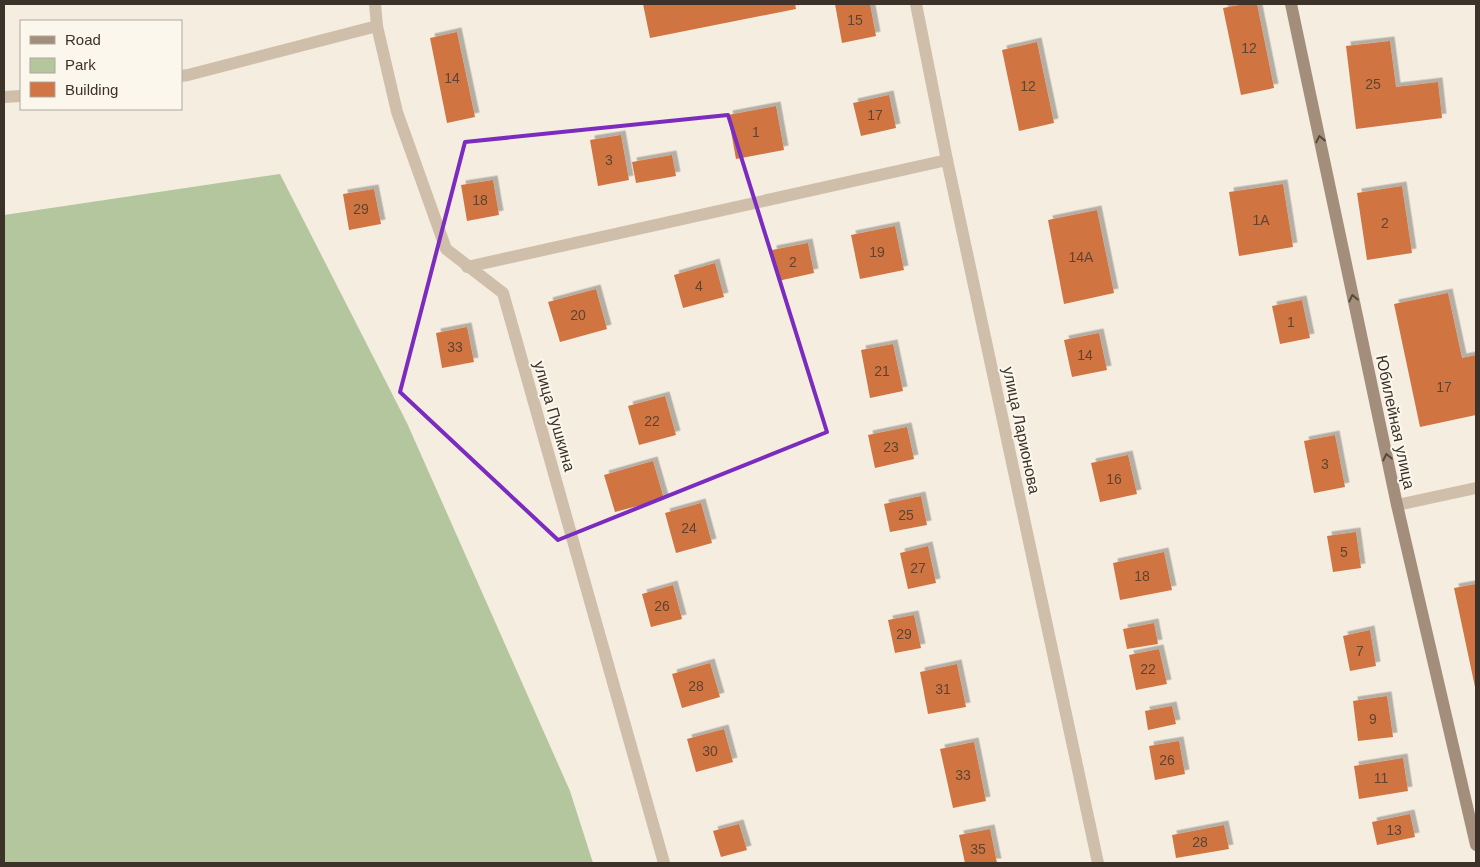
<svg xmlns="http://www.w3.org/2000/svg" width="1480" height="867" viewBox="0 0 1480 867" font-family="Helvetica,sans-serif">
<defs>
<filter id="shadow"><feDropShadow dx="4.5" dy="-4.5" stdDeviation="0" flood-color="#0004"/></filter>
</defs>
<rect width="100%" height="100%" fill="#f5ede0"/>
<path fill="#b4c69e" d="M280,174L407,423L570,791L593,863H4V215Z"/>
<g fill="#d07543" filter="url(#shadow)">
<path d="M643,4H795L796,9L650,38Z"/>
<path d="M835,4H870L876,36L842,43Z"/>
<path d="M1245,4H1257L1274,88L1241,95L1223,8Z"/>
<path d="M457,32L475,117L447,123L430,38Z"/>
<path d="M1390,41L1396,87L1438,82L1442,118L1356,129L1346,46Z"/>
<path d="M1037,42L1054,123L1019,131L1002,50Z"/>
<path d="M889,95L896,128L861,136L853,103Z"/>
<path d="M776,106L784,150L736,159L728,115Z"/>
<path d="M621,135L629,180L598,186L590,140Z"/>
<path d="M672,155L676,176L636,183L632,162Z"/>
<path d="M493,180L499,215L467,221L461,185Z"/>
<path d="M1283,184L1293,247L1239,256L1229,192Z"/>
<path d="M1402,186L1412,253L1367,260L1357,193Z"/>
<path d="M374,189L381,224L349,230L343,194Z"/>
<path d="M1097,210L1114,293L1064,304L1048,220Z"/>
<path d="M895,226L904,270L860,279L851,235Z"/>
<path d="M808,243L814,273L778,281L772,250Z"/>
<path d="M715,263L724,297L683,308L674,275Z"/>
<path d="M596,289L607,329L560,342L548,302Z"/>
<path d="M1448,293L1462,358L1476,355V415L1420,427L1394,304Z"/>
<path d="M1302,300L1310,338L1280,344L1272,306Z"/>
<path d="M467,327L474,362L442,368L436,333Z"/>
<path d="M1099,333L1107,370L1072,377L1064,340Z"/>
<path d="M893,344L903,391L870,398L861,350Z"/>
<path d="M665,396L676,435L639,445L628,406Z"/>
<path d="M907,427L914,459L875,468L868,435Z"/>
<path d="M1335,435L1345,487L1314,493L1304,441Z"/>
<path d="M1128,455L1137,494L1100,502L1091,463Z"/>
<path d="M653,461L664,499L615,512L604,475Z"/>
<path d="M921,496L927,525L890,532L884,504Z"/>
<path d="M701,503L712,543L676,553L665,513Z"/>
<path d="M1356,532L1361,568L1333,572L1327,536Z"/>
<path d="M928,546L936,583L908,589L900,553Z"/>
<path d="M1164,552L1172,590L1120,600L1113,563Z"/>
<path d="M1476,584V687H1475L1454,588Z"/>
<path d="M673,585L682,619L651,627L642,594Z"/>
<path d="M914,615L921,648L895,653L888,620Z"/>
<path d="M1154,623L1158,644L1127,649L1123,629Z"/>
<path d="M1370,630L1376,666L1350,671L1343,636Z"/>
<path d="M1159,649L1167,684L1136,690L1129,655Z"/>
<path d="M710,663L720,697L682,708L672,674Z"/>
<path d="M957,664L966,707L928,714L920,672Z"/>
<path d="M1387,696L1393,737L1358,741L1353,701Z"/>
<path d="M1172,706L1176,724L1148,730L1145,711Z"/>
<path d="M724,729L733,762L696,772L687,739Z"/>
<path d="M1179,741L1185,774L1155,780L1149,746Z"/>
<path d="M974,742L986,801L953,808L940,749Z"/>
<path d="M1403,758L1408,791L1359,799L1354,766Z"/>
<path d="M1410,814L1415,837L1377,845L1372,822Z"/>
<path d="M739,824L747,850L721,857L713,831Z"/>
<path d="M1224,825L1229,849L1176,858L1172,835Z"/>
<path d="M990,829L997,863H965L959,835Z"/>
</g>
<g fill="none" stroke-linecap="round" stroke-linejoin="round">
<g stroke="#cfbfaa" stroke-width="12">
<path d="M181,76L188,75L377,26"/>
<path d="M4,97L21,96"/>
</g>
<g stroke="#cfbfaa" stroke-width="12">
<path d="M375,4L377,26L397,112L446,249L503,293L664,863"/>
<path d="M916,4L947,160L1098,863"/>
<path d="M467,267L947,160"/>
<path d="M1397,505L1476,488"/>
</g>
<path stroke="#a38e7b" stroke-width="12" d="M1291,4L1397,505L1476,845"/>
</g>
<defs><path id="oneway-chevron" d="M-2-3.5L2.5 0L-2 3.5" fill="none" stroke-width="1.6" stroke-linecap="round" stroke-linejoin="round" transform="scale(1.25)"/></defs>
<g stroke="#56493e">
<use href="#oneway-chevron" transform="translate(1320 139) rotate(-102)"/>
<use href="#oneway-chevron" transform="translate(1353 298) rotate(-102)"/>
<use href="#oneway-chevron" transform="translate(1387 457) rotate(-102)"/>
</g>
<path fill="none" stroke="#7b2cbf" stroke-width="4" stroke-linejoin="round" d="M728,115L827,432L558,540L400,392L465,142Z"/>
<g text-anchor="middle" stroke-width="4" stroke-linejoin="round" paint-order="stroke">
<g font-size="14" fill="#614330">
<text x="855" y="25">15</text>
<text x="1249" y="53">12</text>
<text x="452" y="83">14</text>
<text x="1373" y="89">25</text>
<text x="1028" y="91">12</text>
<text x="875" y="120">17</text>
<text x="756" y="137">1</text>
<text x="609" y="165">3</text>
<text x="480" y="205">18</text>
<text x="361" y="214">29</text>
<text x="1261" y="225">1А</text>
<text x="1385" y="228">2</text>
<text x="877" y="257">19</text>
<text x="1081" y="262">14А</text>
<text x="793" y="267">2</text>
<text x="699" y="291">4</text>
<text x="578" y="320">20</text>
<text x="1291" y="327">1</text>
<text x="455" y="352">33</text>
<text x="1085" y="360">14</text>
<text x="882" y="376">21</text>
<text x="1444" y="392">17</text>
<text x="652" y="426">22</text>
<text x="891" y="452">23</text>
<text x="1325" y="469">3</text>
<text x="1114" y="484">16</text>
<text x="906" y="520">25</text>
<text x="689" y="533">24</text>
<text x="1344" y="557">5</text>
<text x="918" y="573">27</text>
<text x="1142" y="581">18</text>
<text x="662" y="611">26</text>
<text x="904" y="639">29</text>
<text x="1360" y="656">7</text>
<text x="1148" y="674">22</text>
<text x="696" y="691">28</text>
<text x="943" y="694">31</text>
<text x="1373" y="724">9</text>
<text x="710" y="756">30</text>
<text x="1167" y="765">26</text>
<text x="963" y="780">33</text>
<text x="1381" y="783">11</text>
<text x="1394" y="835">13</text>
<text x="1200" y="847">28</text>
<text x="978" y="854">35</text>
</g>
<g font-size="16" fill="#3c322a" stroke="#fcf7ed">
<text transform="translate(555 416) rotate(74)" y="6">улица Пушкина</text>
<text transform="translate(1396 422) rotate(78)" y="6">Юбилейная улица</text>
<text transform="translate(1022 430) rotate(78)" y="6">улица Ларионова</text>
</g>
</g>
<rect width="1480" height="867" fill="none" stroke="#3c322a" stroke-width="10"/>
<rect x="20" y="20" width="162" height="90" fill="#fcf7ed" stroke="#afa89f"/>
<rect x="30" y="36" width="25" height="8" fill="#a38e7b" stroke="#afa89f"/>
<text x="65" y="45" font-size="15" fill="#3c322a">Road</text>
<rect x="30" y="58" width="25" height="15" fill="#b4c69e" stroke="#afa89f"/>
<text x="65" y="70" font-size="15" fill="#3c322a">Park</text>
<rect x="30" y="82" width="25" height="15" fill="#d07543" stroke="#afa89f"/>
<text x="65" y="95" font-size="15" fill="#3c322a">Building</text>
</svg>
